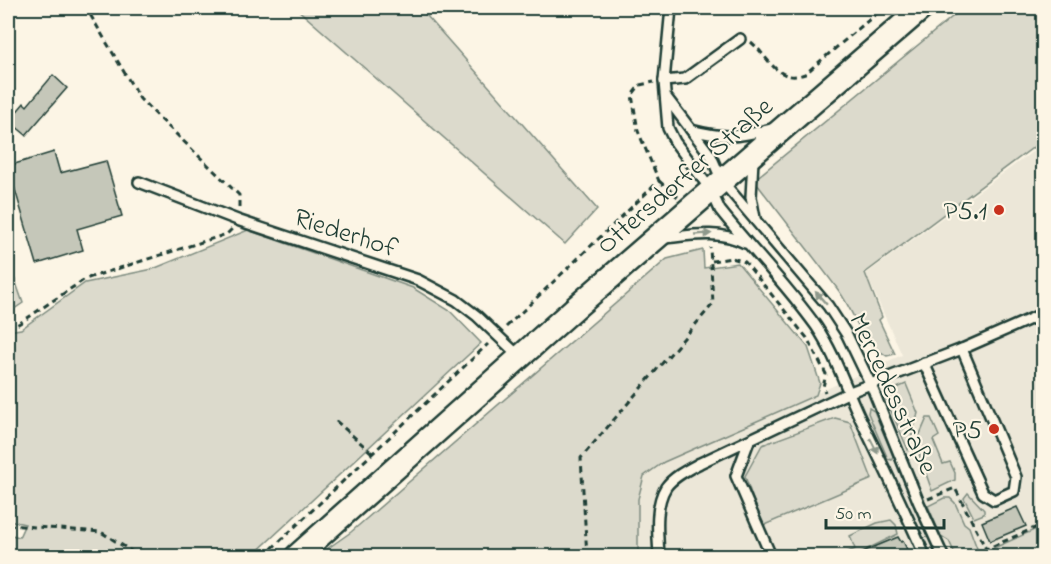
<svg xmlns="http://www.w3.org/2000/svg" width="1051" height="564" viewBox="0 0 1051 564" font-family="'Indie Flower',sans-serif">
<rect width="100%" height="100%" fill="#fcf5e5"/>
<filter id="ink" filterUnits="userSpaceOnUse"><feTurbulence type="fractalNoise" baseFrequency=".0167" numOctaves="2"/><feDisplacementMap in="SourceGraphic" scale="12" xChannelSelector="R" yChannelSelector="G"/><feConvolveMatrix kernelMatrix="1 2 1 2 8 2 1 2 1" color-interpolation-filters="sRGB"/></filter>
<g filter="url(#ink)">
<path fill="#ece7d8" d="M1043,144V556H638V499L644,476L664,462L902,355L866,274Z"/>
<g fill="#dcdacc" stroke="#7e8c80" stroke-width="1.5">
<path d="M296,8H420L597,209L565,244Z"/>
<path d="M963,8H1043V140L865,273L882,317L879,320L895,354L887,356C858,340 857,316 839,291C811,253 782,217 754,180Z"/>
<path d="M248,230L413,288L450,311L481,343L252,556H8V534L19,537L25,524L8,520V331L21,329L85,283L153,269Z"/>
<path d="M703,250L704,268L738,263L808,347L820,383L816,395L664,462L644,476L638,499V556H317L351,532L667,259Z"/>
<path d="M8,260L23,303L8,313Z"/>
<path d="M906,384L918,413L908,450L886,399L888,392Z"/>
<path d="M869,408L874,411L893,456L892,460L888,459L868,413Z"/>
<path d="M835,418L850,422L872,479L762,526L745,476L762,445Z"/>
<path d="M927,418H931L939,436L933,440L943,464L950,462L955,473V480L932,491L918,451V439Z"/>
<path d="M968,493L984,510V514L974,518L964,498Z"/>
<path d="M944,498H950L955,503L964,523L969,527L978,551L974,556H956L949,541L941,536L928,506Z"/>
<path d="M891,520L896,525L898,534L867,549L870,556H838L855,549L850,536L877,523Z"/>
<path d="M1043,526V552L1033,556H993L991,551L994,548Z"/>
</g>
<g fill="#c5c7b9" stroke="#1f3d34" stroke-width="1.5">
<path d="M53,75L67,88L26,135L9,121L24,103L27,106Z"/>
<path d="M54,152L60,173L106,161L122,216L77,229L83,250L37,264L8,166Z"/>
<path d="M1017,507L1026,526L990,541L982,522Z"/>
<path d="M898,537L901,542L903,541L910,556H853Z"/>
</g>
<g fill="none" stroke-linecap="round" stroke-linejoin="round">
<g stroke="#1f3d34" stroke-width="14">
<g id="service">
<path d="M671,8L664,81L668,128L675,142L711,190L720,210C751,249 787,285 816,326C835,354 845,386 859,416C882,463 904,509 925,556"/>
<path d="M664,81L685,79L740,39"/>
<path d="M666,97L711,156L722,181L828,306L847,335L871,385L919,503L943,556"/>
<path d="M691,130C725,139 738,137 772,129"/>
<path d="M753,160L751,197L755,218"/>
<path d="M139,182L240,221L418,280L456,300L477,316L519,356"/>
<path d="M665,238C693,235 719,230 745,243"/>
<path d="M924,363L983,493L994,500L1014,491L1016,477L962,349"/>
<path d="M749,441L736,476L771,556"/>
<path d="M659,556C658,535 654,506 666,487C674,476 689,469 700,463L850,392L962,349L1044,313"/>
</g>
</g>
<g stroke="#1f3d34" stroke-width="27">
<path id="tertiary" d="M297,556L575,308L922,8"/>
</g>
<g stroke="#1f3d34" stroke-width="3" stroke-dasharray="6 4.5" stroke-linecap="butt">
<path d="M83,8L88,11L140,99L239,195V209"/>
<path d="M751,42C769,57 777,84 805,74L883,8"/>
<path d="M659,181L678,197"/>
<path d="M712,261L732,258L745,262L807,338L826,374L823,387L825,392"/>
<path d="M506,327L659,181L638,131L632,95L640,85L654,82"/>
<path d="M8,329L20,323L85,279L227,234L232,229"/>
<path d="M336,421L372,453"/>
<path d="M928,499L955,488L986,549L1044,524"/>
<path d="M8,525L101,532L139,556"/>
<path d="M986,549L989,556"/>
<path d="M264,556L488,344"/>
<path d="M587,556L581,458L713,304L710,247"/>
</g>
<use href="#service" stroke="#fcf5e5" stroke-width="9"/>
<use href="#tertiary" stroke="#fcf5e5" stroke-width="22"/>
</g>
<defs><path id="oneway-solid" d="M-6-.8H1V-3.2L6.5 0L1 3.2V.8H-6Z" transform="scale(1.5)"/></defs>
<g fill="#8e998c">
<use href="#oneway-solid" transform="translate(703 234) rotate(-3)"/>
<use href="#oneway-solid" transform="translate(821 298) rotate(-131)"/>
<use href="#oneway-solid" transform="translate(874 446) rotate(63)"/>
</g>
</g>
<g fill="#c8321e" stroke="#fcf5e5" stroke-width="2">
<circle cx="999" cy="210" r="6"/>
<circle cx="994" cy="429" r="6"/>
</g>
<g text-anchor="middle" stroke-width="4.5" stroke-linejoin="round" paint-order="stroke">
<g font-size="27" fill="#1f3d34" stroke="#fcf5e5">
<text transform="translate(684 175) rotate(-41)" y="9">Ottersdorfer Straße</text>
<text transform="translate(346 232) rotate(18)" y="9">Riederhof</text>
<text transform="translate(894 393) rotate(65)" y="9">Mercedesstraße</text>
</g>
<g font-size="27" fill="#1f3d34" stroke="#fcf5e5" text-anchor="end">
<text x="987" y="219">P5.1</text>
<text x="982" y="438">P5</text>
</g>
</g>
<rect width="1051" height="564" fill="none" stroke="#fcf5e5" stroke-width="30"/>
<rect x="15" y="15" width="1021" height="534" fill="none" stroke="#1f3d34" stroke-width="2" filter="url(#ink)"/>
<path d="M826 519v9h118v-9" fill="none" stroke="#1f3d34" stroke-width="3"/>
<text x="835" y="519" font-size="18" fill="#1f3d34" stroke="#fcf5e5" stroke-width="4.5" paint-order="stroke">50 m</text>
</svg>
